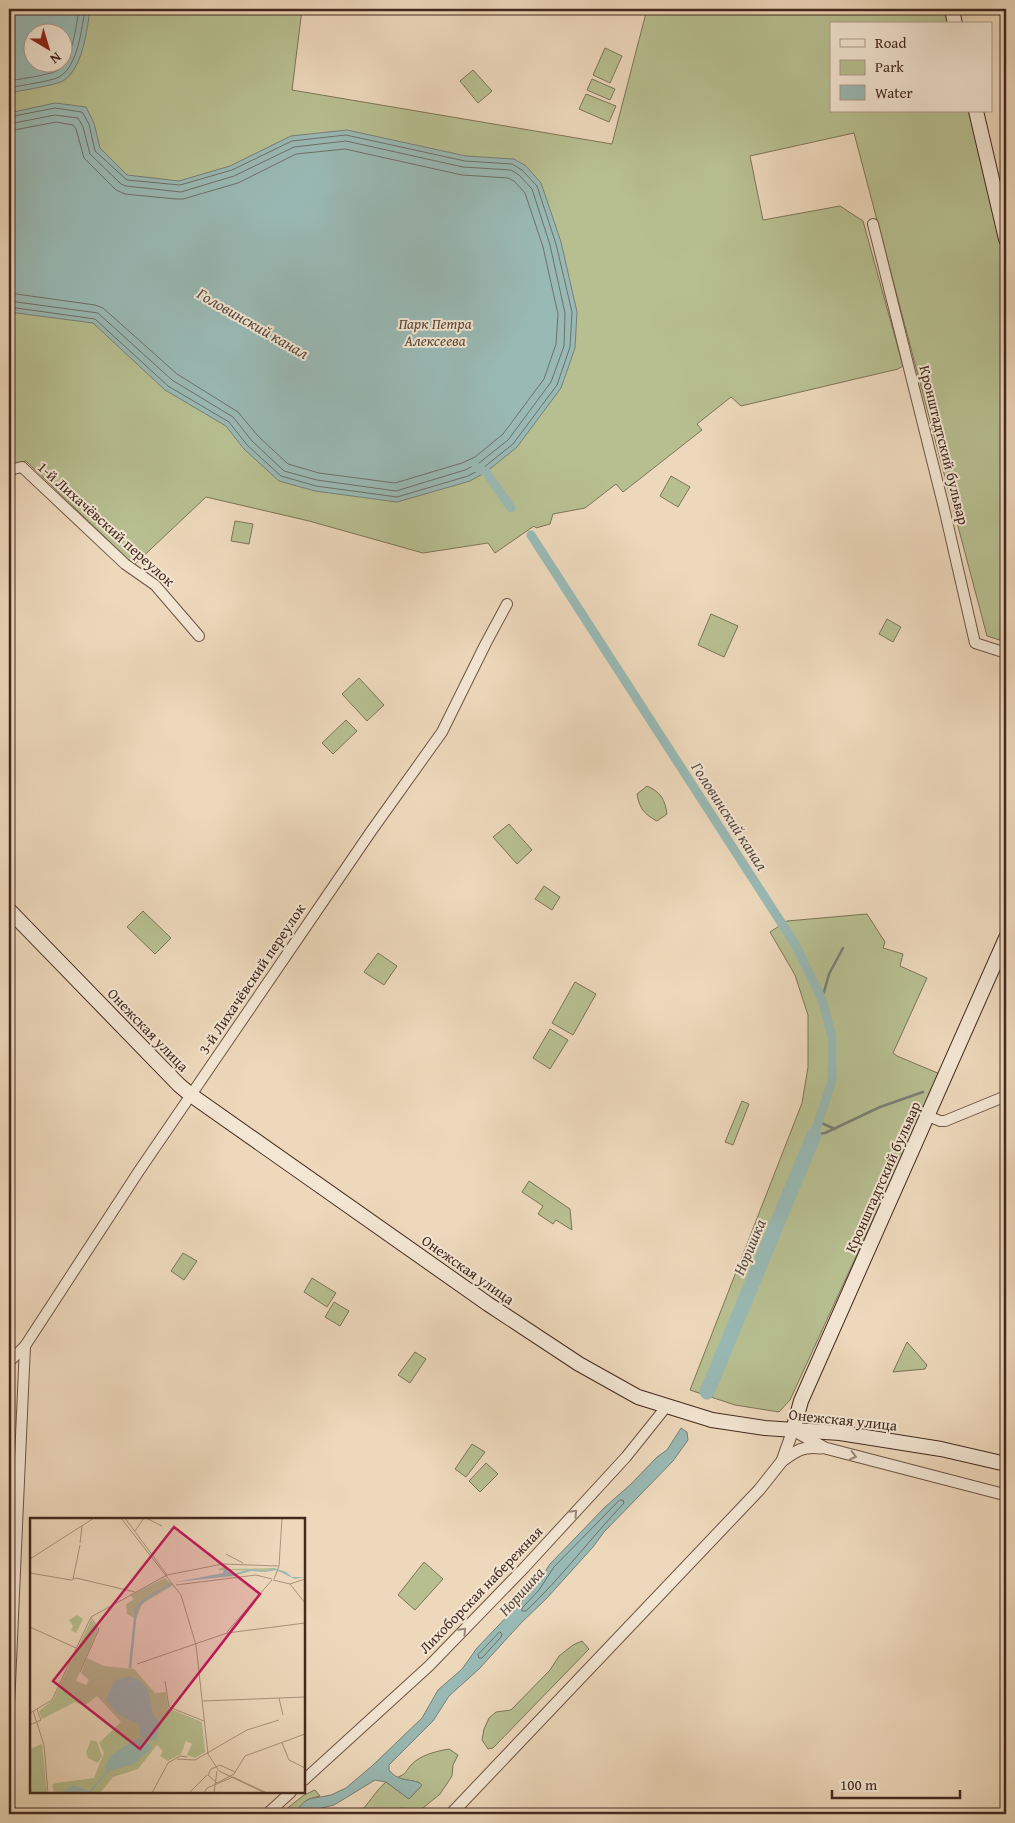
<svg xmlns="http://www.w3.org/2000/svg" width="1015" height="1823" viewBox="0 0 1015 1823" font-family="'Gentium Book Plus',serif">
<rect width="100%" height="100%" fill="#edd8bb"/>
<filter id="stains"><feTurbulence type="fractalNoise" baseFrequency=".004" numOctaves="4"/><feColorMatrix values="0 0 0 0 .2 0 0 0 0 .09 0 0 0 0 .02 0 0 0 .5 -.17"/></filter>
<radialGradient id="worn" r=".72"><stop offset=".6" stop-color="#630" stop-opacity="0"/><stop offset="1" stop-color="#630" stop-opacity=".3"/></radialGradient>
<g fill="#b7bf91" stroke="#7d7458" fill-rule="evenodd">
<path d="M9,9H302L292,90L612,144L647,9H945L948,24H831V111H969L1006,266V642L987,636L854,133L750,156L763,220L840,206L863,221L903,366L898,369L741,406L731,397L697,424L702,430L623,492L616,484L585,508L553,514L550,524L536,528L534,526L495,553L488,543L423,553L309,521L206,497L134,565L26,461L9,465ZM32,32H62V62H32Z"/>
<path d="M605,48L622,56L610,83L593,75Z"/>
<path d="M473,70L492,91L478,103L460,81Z"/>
<path d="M592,79L615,89L610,100L587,90Z"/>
<path d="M586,94L616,106L609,122L579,109Z"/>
<path d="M671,476L690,487L678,507L660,496Z"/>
<path d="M235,521L253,524L249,544L231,541Z"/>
<path d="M711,614L738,626L724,657L698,645Z"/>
<path d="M887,619L901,627L893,642L879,634Z"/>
<path d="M359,678L384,705L367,721L342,694Z"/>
<path d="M346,720L357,731L333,754L322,743Z"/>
<path d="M647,786C661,792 665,800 667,814L657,821C645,815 639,808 637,794Z"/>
<path d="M509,824L532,850L517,864L493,837Z"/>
<path d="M544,886L560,897L552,910L535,899Z"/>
<path d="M143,911L171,938L155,954L127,927Z"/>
<path d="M867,914L885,942L883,948L903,954L900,966L927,978L893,1053L897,1056L940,1074L790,1400L779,1412L735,1405L690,1390L802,1103L808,1067V1015L795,975L770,932L787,921Z"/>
<path d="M378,953L397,966L384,985L364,972Z"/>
<path d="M575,982L596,994L573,1035L552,1023Z"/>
<path d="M550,1029L568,1040L550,1069L533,1058Z"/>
<path d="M742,1101L749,1104L733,1145L725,1142Z"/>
<path d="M529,1181L570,1209L572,1230L556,1220L553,1224L538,1214L543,1206L522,1192Z"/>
<path d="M183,1253L197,1261L184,1280L171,1271Z"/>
<path d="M312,1278L336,1293L327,1307L304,1292Z"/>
<path d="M334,1302L349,1311L340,1326L325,1317Z"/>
<path d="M907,1342L927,1365L925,1369L893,1372Z"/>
<path d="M415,1352L426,1359L410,1383L398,1375Z"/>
<path d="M472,1444L485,1452L466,1477L455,1469Z"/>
<path d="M486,1463L498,1474L480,1492L469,1481Z"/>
<path d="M424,1562L443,1579L415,1610L398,1595Z"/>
<path d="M582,1641L589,1649L493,1748L488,1749L482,1740L484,1729L489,1718L496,1712L511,1710L550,1670L559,1656L573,1645Z"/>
<path d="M449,1749L458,1755L453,1765L452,1776L440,1794L423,1808L412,1811L402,1808L388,1814H357C369,1805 374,1792 386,1782L409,1799L422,1785L418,1782L396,1778C408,1773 404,1773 411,1765C420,1755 437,1751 449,1749Z"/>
<path d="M315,1790L320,1796L309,1799L293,1814H280L304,1795Z"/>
</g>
<g fill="#99b9b4" stroke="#777f78" fill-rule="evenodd">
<path d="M9,9H90C87,30 83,68 63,81C56,85 19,91 9,93ZM32,32H62V62H32Z"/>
<path d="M55,103L86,107L94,123L100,148L127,175L179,181L230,166L291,136L347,130L466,156L514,159L526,166L541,183L561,242L577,312L575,348L561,388L517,447L486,472L470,481L397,502L315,491L279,481L244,449L226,426L165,390L93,323L9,312V113Z"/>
<path d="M681,1428L687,1432L688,1440L673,1461L604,1532L593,1547L546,1599L522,1622L479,1669L449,1696L433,1721L389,1765V1770C400,1784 413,1777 422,1785L409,1799L386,1782L375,1780L334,1805L314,1810L306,1814H293L304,1802L309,1799L331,1795L346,1788L372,1766L422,1718L438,1690L462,1669L477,1648L535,1587L550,1564L605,1507L631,1484L657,1457L667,1450Z"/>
</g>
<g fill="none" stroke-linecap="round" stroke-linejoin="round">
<g stroke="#6e7069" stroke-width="1">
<path d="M9,81C19,79 51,75 58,70C73,58 76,27 79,9"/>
<path d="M9,88C21,85 49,82 59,77C78,67 82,27 85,9"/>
<path d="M9,117L55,108L82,112L89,124L95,151L127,180L180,185L232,170L292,141L346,135L465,161L512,164L522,170L537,186L556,244L572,312L570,347L557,385L513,444L483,468L468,476L397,497L316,486L281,476L247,445L229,422L168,386L95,319L9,307"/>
<path d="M9,124L55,115L78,118L83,127L90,154L121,184L126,186L181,192L234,176L294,147L346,141L463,167L511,170L519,175L532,189L550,245L565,313L564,346L551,382L508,440L479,463L465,470L396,491L317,480L284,471L252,441L233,417L172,380L98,313L9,301"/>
<path d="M9,131L56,122L73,125L76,129L84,158L116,190L125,194L176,199H183L238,183L296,154L345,149L462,175L508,178L514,181L525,193L543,247L558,314L556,344L544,379L503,434L475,457L462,463L395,483L319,473L288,464L258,436L238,412L177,374L103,308L95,305L9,293"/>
<path d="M620,1500H623L624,1503C590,1539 561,1578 526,1611H522V1608L539,1590L554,1567Z"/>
<path d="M500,1632L502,1634L501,1637L482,1658H479L478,1655Z"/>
</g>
<g stroke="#777f78" stroke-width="2.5">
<path d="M822,999L829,974L843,948"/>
<path d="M819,1122L835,1129"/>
<path d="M814,1135L825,1133L880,1107L923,1092"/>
</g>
<g stroke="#99b9b4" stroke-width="9">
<path d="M476,467L486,472L511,508"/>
<path d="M531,535L795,944L822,999L832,1037V1081L814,1135"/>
</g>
<path stroke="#99b9b4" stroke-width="15" d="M707,1392L814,1135"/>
<g stroke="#6e5445" stroke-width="12">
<g id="minor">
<path d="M873,224L944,508L975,643L1006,653"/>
<path d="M9,470L22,467L125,564L155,585L199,636"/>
<path d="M928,1116L940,1121H945L1006,1096"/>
<path d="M9,1362L25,1346L139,1171L372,830L442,732L486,643L507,604"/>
<path d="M9,1706L25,1346"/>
<path d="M304,1780L429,1666L524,1568L626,1457L666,1407"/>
<path d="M267,1814L291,1792"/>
</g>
</g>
<g stroke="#6e5445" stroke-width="13">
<g id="tertiary">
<path d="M782,1461C797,1450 803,1446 821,1448"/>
<path d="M451,1814L759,1490L782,1461L793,1430L825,1448L1006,1495"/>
</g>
</g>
<g stroke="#43281e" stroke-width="16">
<g id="secondary">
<path d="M952,9L955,24"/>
<path d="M976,111L1006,239"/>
<path d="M9,910L179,1085L191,1095L488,1304L579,1364L638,1397L712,1420L765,1428L840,1433L941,1449L1006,1464"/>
<path d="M793,1430L801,1401L1006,938"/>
</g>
</g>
<use href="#minor" stroke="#f3e6d3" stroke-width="10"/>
<use href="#tertiary" stroke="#f3e6d3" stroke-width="11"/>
<use href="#secondary" stroke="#f3e6d3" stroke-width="14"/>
</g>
<defs><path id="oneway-chevron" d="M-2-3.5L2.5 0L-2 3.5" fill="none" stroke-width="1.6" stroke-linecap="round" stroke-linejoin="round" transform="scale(1.25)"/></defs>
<g stroke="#9b8778">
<use href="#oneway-chevron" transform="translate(853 1456) rotate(14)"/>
<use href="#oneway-chevron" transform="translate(574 1513) rotate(-47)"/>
<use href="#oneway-chevron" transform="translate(463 1631) rotate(-46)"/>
</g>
<g text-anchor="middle" stroke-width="4" stroke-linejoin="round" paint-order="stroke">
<g font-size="15" font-style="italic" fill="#5a4635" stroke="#f3e6d3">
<text x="435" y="329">Парк Петра<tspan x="435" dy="17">Алексеева</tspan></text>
</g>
<g font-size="15" fill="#43281e" stroke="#f3e6d3">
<text transform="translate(944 445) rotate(76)" y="5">Кронштадтский бульвар</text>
<text transform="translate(106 524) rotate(42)" y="5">1-й Лихачёвский переулок</text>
<text transform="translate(252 979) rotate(-56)" y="5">3-й Лихачёвский переулок</text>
<text transform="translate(148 1030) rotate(46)" y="5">Онежская улица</text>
<text transform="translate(883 1177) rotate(-66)" y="5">Кронштадтский бульвар</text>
<text transform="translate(468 1270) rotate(35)" y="5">Онежская улица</text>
<text transform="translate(843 1420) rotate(6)" y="5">Онежская улица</text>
<text transform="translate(481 1590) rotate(-46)" y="5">Лихоборская набережная</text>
</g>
<g font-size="16" font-style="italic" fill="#584c44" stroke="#f3e6d3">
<text transform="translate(253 323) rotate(30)" y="6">Головинский канал</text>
<text transform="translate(730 816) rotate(57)" y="6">Головинский канал</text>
<text transform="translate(749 1247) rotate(-67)" y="6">Норишка</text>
<text transform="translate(521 1591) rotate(-48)" y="6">Норишка</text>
</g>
</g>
<g transform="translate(30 1518)">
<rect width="275" height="275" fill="#edd8bb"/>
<path d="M193,49L197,51L246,50L236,53L187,52ZM135,60L143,67L112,86L106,101L97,96L96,86L103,82L101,77ZM47,97L53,101L46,115L41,112L43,108L39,102ZM61,102L68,111L46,163L56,167L59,162L51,155L57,140L74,148L104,151L125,175L136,174L138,190L172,204L175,234L165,240L157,237L162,226L156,223L151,236L138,243L130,238L133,233L127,227L108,251L83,259L70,275H24L22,267L26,265L64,260L74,235L69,225L91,204L67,178L54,188L45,184L12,201L9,193L23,182ZM61,222L67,224L72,238L68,245L58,240L56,234ZM12,226L17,275H0V231Z" fill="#b7bf91"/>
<path d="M244,50L256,54L262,59H275L265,61L246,52L235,54L221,53L203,58L146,64L193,55L194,51L203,56L221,51L236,53ZM100,158L109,162L118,171L123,197L131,205L126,222L117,223L122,230L104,246L78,254L60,275H30L44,267L59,273L76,254V246L81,237L108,220L116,222L109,216L110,207L89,197L76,182L84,163Z" fill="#99b9b4"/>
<path fill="none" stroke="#99b9b4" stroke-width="2.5" d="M116,80L142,66M100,150L106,91L116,80"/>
<path fill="none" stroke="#a9927c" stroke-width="1" d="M91,0L151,77L166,127L178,236L189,253L235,275M95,0L137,57L193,46L248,48M116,0L132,8M105,13L114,0M50,25L52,8M196,36L213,45M0,41L64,0M0,55L41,62L46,60L105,74M43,61L50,27M244,61L249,48L252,0M243,62L260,66M260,66L275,85M260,66L275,61M146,67L226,57L242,61M0,109L46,130M197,114L242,62M107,146L197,115L275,105M50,154L69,111L61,100M135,163L139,189L174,203M249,180L253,197M173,183L275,179M3,193L14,227L18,275M0,195L22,182L61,99L137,57M0,207L11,202L7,191M252,225L259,242L275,250M147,241L165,242L217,212L249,202M187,265L204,256L215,238L275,216M187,265L178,257L181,251L190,247L205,254M122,275L138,245L150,238L157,239M159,275L177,257M174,275L177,270L203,259L237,275M184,275L187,253"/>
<path fill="#c2185b" fill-opacity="0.15" stroke="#c2185b" stroke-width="2.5" d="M144,9L230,76L110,231L23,163Z"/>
<rect width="275" height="275" fill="none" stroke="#43281e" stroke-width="2.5"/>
</g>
<rect width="1015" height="1823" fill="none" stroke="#edd8bb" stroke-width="30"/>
<rect x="10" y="10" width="995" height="1803" fill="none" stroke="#43281e" stroke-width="2.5"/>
<rect x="15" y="15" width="985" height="1793" fill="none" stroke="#43281e"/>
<rect x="830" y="22" width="162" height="90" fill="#f3e6d3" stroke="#ad9a8b"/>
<rect x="840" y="39" width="25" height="8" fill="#f3e6d3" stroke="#ad9a8b"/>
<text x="875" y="48" font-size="15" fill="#43281e">Road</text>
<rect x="840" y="60" width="25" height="15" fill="#b7bf91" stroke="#ad9a8b"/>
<text x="875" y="72" font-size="15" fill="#43281e">Park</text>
<rect x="840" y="85" width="25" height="15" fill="#99b9b4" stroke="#ad9a8b"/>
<text x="875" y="98" font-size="15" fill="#43281e">Water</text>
<g transform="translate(48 48) rotate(142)"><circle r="24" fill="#f3e6d3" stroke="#ad9a8b"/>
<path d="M0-4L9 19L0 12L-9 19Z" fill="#8f2418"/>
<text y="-8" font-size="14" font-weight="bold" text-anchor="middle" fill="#43281e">N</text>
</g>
<path d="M832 1790v8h128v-8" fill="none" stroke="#43281e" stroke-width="2.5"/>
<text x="840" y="1790" font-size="15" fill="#43281e" stroke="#f3e6d3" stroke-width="4" paint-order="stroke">100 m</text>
<rect width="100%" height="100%" filter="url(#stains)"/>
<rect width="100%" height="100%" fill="url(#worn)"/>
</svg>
